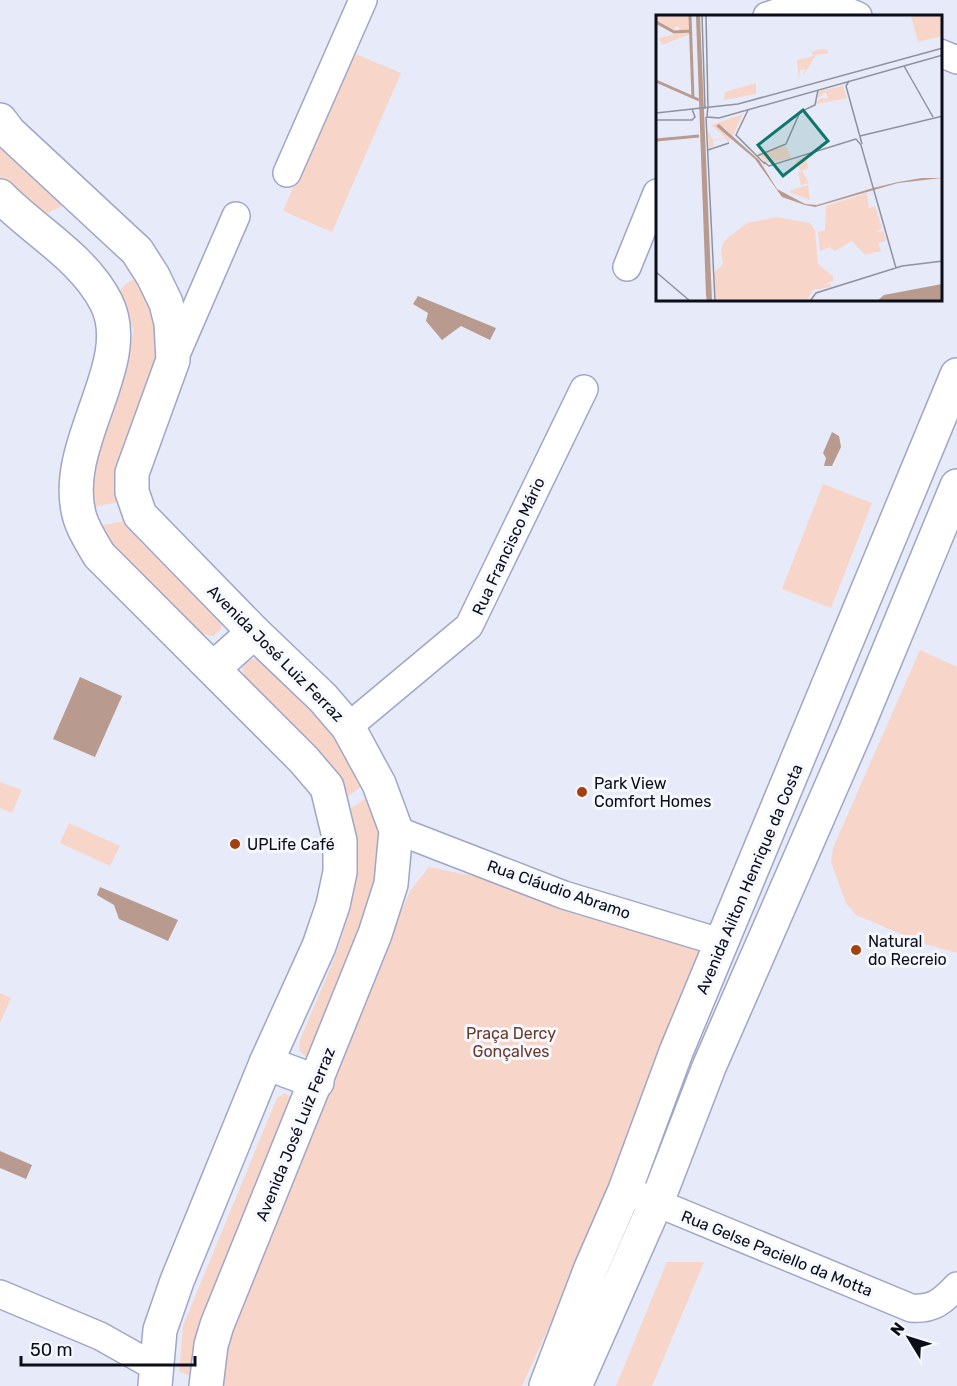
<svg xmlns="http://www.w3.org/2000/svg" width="957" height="1386" viewBox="0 0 957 1386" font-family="Rubik,sans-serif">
<rect width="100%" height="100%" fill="#e7eaf8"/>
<g fill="#f7d6c9">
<path d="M351,52L401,73L332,232L283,211Z"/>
<path d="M0,135L64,205L41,216L0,177Z"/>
<path d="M140,277L146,282L158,341L156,355L115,467V488L120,502L93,507L94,453L125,369L134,330L117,298C122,285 128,281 140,277Z"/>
<path d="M823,484L872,503L831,608L782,589Z"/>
<path d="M125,521L140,541L217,615L222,622L221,629L213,636L203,634L114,549L99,526Z"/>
<path d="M920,650L957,667V953L925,944L856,915L846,903L831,862L833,848Z"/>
<path d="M256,658L266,662L320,713L366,783L344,799L324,756L245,677L242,668L247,661Z"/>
<path d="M0,782L22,790L12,813L0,808Z"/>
<path d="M370,795L382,835L381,872L313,1056L306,1057L299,1051L300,1040C330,967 373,890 349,810Z"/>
<path d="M69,823L120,846L110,866L60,843Z"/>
<path d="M429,867L564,895L723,943L522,1386H212C267,1217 339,1054 410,891Z"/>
<path d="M0,993L11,998L0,1023Z"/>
<path d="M285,1093L294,1100L200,1378L179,1372L183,1326L277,1098Z"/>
<path d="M667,1262H704L652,1386H616Z"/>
</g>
<g fill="#b99a8e">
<path d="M418,296L496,328L490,340L461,326L442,340L426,321L428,313L413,304Z"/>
<path d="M832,432L839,436L841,447L832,466H824L826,458L823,453Z"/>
<path d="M80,677L122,696L95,757L53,739Z"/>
<path d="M100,887L178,920L168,941L119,919L114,905L97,895Z"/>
<path d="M0,1151L32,1165L26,1179L0,1168Z"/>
</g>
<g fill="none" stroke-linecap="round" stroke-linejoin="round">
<g stroke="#9fa6c7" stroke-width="30">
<g id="street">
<path d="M821,0L858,16"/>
<path d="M767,16L816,0"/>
<path d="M940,53L957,60"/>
<path d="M287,173L363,0"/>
<path d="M627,267L657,193"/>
<path d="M174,359L236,216"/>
<path d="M348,727L469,626L584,389"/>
<path d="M396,830L564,895L723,943"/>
<path d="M638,1195L911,1308C933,1310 943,1301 957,1286"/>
<path d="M0,1294L100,1336L157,1368"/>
</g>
</g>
<g stroke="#9fa6c7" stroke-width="36">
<g id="secondary">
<path d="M0,120L9,132L137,251L153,276L166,303L171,323L173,360L132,473V492L140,515L254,632L323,698L348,727L379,784L396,830L391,884L375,934L217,1325L211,1345L206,1386"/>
<path d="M0,196C34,231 83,257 106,302C138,364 58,445 80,518C84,531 92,543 99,555L304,760L327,787L340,841V872L333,905L319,946L266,1063L177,1281L160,1330L155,1386"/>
<path d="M214,668L254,632"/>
<path d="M266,1063L317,1082"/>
<path d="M546,1386L591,1268L625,1190L676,1052L957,375"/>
<path d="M575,1386L662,1189L709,1067L856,730L957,486"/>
</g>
</g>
<use href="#street" stroke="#fff" stroke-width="27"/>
<use href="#secondary" stroke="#fff" stroke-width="33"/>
</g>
<g fill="#a4400d" stroke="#f6f8ff" stroke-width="2">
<circle cx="582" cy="792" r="6"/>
<circle cx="235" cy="844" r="6"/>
<circle cx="856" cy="950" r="6"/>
</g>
<g text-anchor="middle" stroke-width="6" stroke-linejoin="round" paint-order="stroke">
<g font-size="16" fill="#0b0d18" stroke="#f6f8ff">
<text transform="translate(508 546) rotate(-65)" y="6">Rua Francisco Mário</text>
<text transform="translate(276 653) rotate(45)" y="6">Avenida José Luiz Ferraz</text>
<text transform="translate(749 879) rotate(-67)" y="6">Avenida Ailton Henrique da Costa</text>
<text transform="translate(559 889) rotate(19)" y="6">Rua Cláudio Abramo</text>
<text transform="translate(295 1134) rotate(-68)" y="6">Avenida José Luiz Ferraz</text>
<text transform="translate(777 1253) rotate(22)" y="6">Rua Gelse Paciello da Motta</text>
</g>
<g font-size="16" fill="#0b0d18" stroke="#f6f8ff" text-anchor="start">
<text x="594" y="789">Park View<tspan x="594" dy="18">Comfort Homes</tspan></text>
<text x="247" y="850">UPLife Café</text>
<text x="868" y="947">Natural<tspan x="868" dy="18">do Recreio</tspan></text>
</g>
<g font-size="16" fill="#683a28" stroke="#f6f8ff">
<text x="511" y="1039">Praça Dercy<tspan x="511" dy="18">Gonçalves</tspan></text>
</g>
</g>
<g transform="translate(656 15)">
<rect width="286" height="286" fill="#e7eaf8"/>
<path d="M0,1H34V19L6,30L3,23L24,18L23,12H19L18,18L0,9ZM255,1H285L286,21L262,27ZM164,34H170L173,38L160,40L147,61L149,54L144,55L143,66L141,45L158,41L155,37ZM100,68V79L68,85L69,77ZM187,71L191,83L157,90L165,83L172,84L170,77L162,83L163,76ZM87,99L76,122L69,113L60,111L75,124L72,127L69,123L57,126L58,131L53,133L52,117L57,125L69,122L55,110ZM130,131L135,143L111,148L101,138ZM150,142L152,153L146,156L153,168L145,170L142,158L145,156L139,146ZM152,170L154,185L133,177L136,175ZM211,178L213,193L219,191L226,213L220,217L228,216L230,226L222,228L225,236L209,240L196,226L179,236L173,232L164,236L162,217L169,215L170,191ZM120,202L154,208L159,215L162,249L177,261V266L173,267L168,272L174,268L175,272L157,275L151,286H60L58,258L67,249L65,234L69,225L91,208Z" fill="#f7d6c9"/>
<path d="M40,1H44L56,286H51L50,280ZM63,109L103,145L121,174L149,189L161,190L217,173L242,167L266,163H286L242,168L159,192L149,190L126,182L99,144L60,111ZM286,269V286H206L222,285L228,280Z" fill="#b99a8e"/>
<path fill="none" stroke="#b99a8e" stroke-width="3" d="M34,1L37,83M0,7L18,17L35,16M0,66L43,85M0,125L43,121"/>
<path fill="none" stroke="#8f929e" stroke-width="1.5" d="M46,1L49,94M50,1L52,92M248,51L277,102M193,66L190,71L206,129M52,91L51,102L63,103L287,40M92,95L80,120L109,149M0,98L82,89L287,33M50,102L59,286M0,105H36L39,102L36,94M204,121L287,101M200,124L205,130L240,253M52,135L73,128M101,141L130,129L144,97L159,90L162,75M108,147L113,151L200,124M0,257L34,286M154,286L160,278L246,251L287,246"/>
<path fill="#0f766e" fill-opacity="0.15" stroke="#0f766e" stroke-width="3" d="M147,95L172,126L127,161L102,130Z"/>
<rect width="286" height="286" fill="none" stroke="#0b0d18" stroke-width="3"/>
</g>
<g transform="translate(909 1338) rotate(308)" stroke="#f6f8ff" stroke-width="4.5" paint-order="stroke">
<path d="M0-4.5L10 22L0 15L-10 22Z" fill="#0b0d18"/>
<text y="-9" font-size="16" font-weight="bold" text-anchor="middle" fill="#0b0d18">N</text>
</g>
<path d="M21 1356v9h174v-9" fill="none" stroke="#0b0d18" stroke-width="3"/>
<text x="30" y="1356" font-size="18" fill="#0b0d18" stroke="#f6f8ff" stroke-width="4.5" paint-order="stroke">50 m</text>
</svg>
